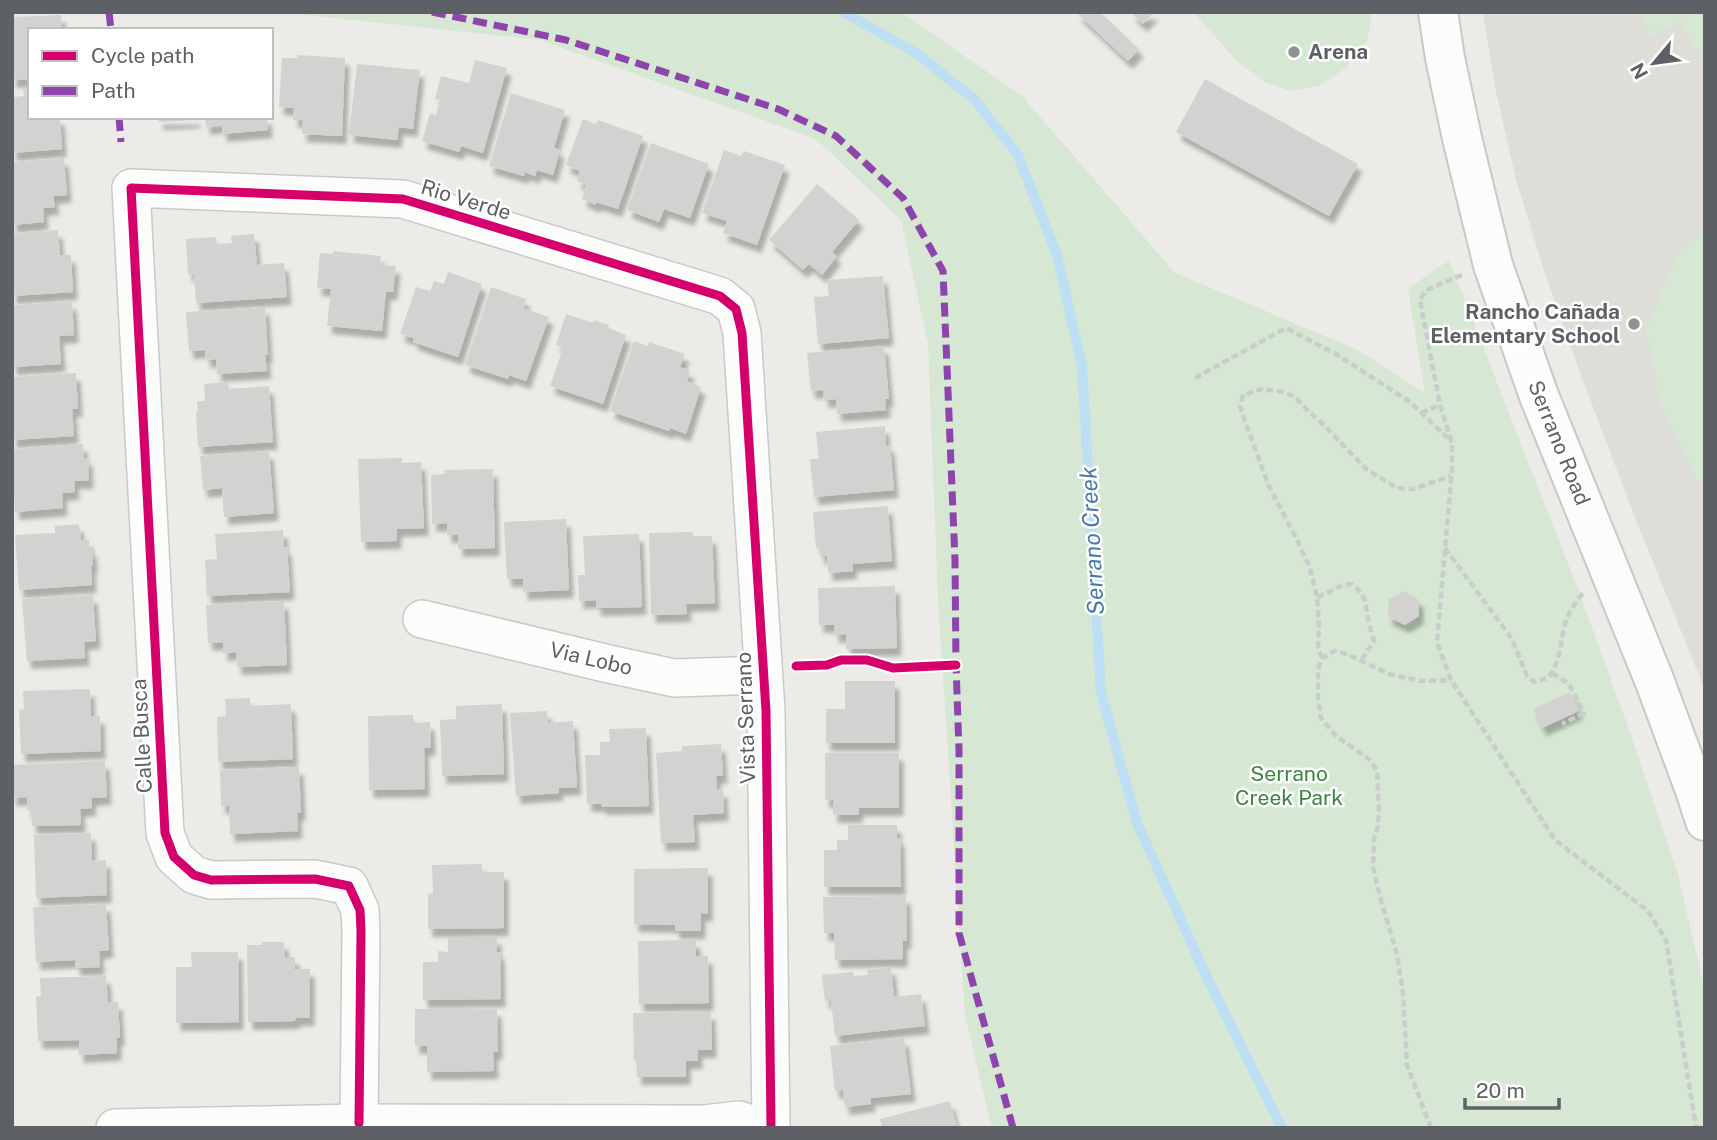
<svg xmlns="http://www.w3.org/2000/svg" width="1717" height="1140" viewBox="0 0 1717 1140" font-family="'Public Sans',sans-serif">
<defs>
<filter id="shadow"><feDropShadow dx="4.5" dy="8" stdDeviation="2" flood-color="#0004"/></filter>
</defs>
<rect width="100%" height="100%" fill="#ecebe7"/>
<path fill="#dfddd7" d="M1483,12H1705V690L1632,510L1582,378L1544,271L1515,176L1495,87Z"/>
<g fill="#d6e7d3">
<path d="M279,12H901L1022,96L1175,273L1356,349L1425,393L1408,289L1449,260L1579,592L1627,724L1678,874L1705,992V1128H992L965,1016L938,599L928,344L901,220L816,139L540,40Z"/>
<path d="M1193,12H1372L1367,42L1346,68L1319,86L1290,91L1265,82L1239,63Z"/>
<path d="M1638,12H1705V65L1681,21L1652,37Z"/>
<path d="M1705,229V477L1698,480L1661,407L1646,328L1680,250Z"/>
</g>
<g fill="none" stroke-linecap="round" stroke-linejoin="round">
<path stroke="#bedef4" stroke-width="10" d="M843,12L916,53L975,100L1018,155L1057,255L1082,366L1101,693L1137,823L1203,969L1282,1128"/>
</g>
<g fill="#d3d2d0" filter="url(#shadow)">
<path d="M1076,12H1100L1139,49L1128,61Z"/>
<path d="M1130,12H1154L1143,24Z"/>
<path d="M61,15L62,30H30V79L12,80V17Z"/>
<path d="M297,55L345,58L342,136L302,134L303,120H293L294,108L279,107L282,58H297Z"/>
<path d="M475,60L507,68L483,153L461,146L459,152L422,141L430,113L436,115L440,100L435,99L441,76L469,83Z"/>
<path d="M357,64L420,70L413,129L399,127L397,140L349,135Z"/>
<path d="M1205,79L1358,164L1329,216L1176,132Z"/>
<path d="M23,89H30V117H60L62,149L12,153V97L24,96Z"/>
<path d="M511,93L565,110L554,148L560,150L553,175L537,170L535,176L525,172L524,176L489,166Z"/>
<path d="M158,117H196V120L159,122Z"/>
<path d="M205,117H267L268,130L222,134V125L206,127Z"/>
<path d="M583,119L596,124L598,120L643,136L618,209L596,202V205L582,199L586,185L577,181L580,171L566,165Z"/>
<path d="M651,143L709,164L690,218L664,209L659,222L627,210Z"/>
<path d="M724,150L741,156L744,151L785,165L757,245L723,233L727,221L702,213Z"/>
<path d="M64,158L67,195L53,196L55,207L43,208L44,222L12,225V162Z"/>
<path d="M817,184L859,220L832,252L837,256L822,275L809,264L803,270L769,240Z"/>
<path d="M58,230L60,255H71L73,292L12,296V233Z"/>
<path d="M254,234L257,265L284,263L287,297L196,303L194,274H188L186,239L216,237L217,244L232,243L231,236Z"/>
<path d="M333,251L381,256L380,265L396,266L393,292H386L382,331L327,326L331,289L317,288L320,253L333,254Z"/>
<path d="M448,272L482,284L458,357L413,342L414,338L400,334L416,287L430,291L434,281L444,284Z"/>
<path d="M883,276L889,338L818,344L814,297L829,296L827,280Z"/>
<path d="M491,287L526,299L523,308L549,317L526,381L509,375L508,379L465,365Z"/>
<path d="M72,302L74,335L59,336L61,364L12,367V305Z"/>
<path d="M265,307L268,355H265L267,371L217,374L216,359L206,360L205,350L189,351L186,312Z"/>
<path d="M566,314L593,323L594,320L609,325L608,328L626,335L603,404L550,386L563,348L556,345Z"/>
<path d="M634,341L648,346L649,342L685,354L680,367L690,371L687,381L701,387L686,434L670,428L669,431L610,411Z"/>
<path d="M884,346L889,399H885L886,410L837,414L836,399L824,400L823,390L811,391L807,353Z"/>
<path d="M76,373L78,409H72L74,436L12,440V377Z"/>
<path d="M228,382L229,389L269,386L273,442L198,447L196,411H198L197,401H205L204,384Z"/>
<path d="M885,426L886,445H890L894,490L814,497L810,459H819L816,432Z"/>
<path d="M83,444L84,458H88L89,481H74L75,492L62,493L63,508L15,512L14,497H12V449Z"/>
<path d="M269,451L274,513L224,517L222,488L203,490L200,456Z"/>
<path d="M402,458V463L421,462L424,528L397,529V541L361,542L358,459Z"/>
<path d="M493,469L495,548L458,549V535H447V523L432,524L431,475L445,474L444,470Z"/>
<path d="M888,506L892,561L852,564L853,571L828,573L827,556H820L819,547H816L813,512Z"/>
<path d="M566,519L569,590L523,592V579H507L504,522Z"/>
<path d="M79,524L81,540H89V549H92L93,566H91L92,585L19,590L15,535L55,533V526Z"/>
<path d="M283,530L284,548L287,547L290,592L207,596L205,560L217,559L215,534Z"/>
<path d="M693,532V536H712L715,603L686,604L687,614L651,615L649,533Z"/>
<path d="M639,534L642,607L596,608V600L579,601L578,575H585L583,536Z"/>
<path d="M895,586L897,648L846,649V634L834,635V625H819L818,588Z"/>
<path d="M1404,591L1419,600V616L1405,625L1388,617L1389,599Z"/>
<path d="M93,595L96,641L84,642L85,658L27,661L22,599Z"/>
<path d="M284,601L287,665L237,667L236,652L223,653V642L208,643L206,605Z"/>
<path d="M845,681H895V743H826V709H845Z"/>
<path d="M90,689L91,716H100L101,751L21,754L19,710L24,709L23,691Z"/>
<path d="M1570,692L1579,711L1542,728L1533,709Z"/>
<path d="M250,698V706L291,704L293,759L218,762L217,717L226,716L225,699Z"/>
<path d="M502,704L504,774L442,776L440,720L456,719V706Z"/>
<path d="M547,711L548,723L573,721L577,787L558,788L559,793L516,796L510,713Z"/>
<path d="M413,715V723L430,722L431,748H424L425,789L369,790L368,716Z"/>
<path d="M646,728L649,806L602,807L601,804H587L585,755H600V742H610L609,729Z"/>
<path d="M721,744L723,776H716L717,790L723,789L724,813L693,815L695,842L661,843L656,753L682,751V746Z"/>
<path d="M825,753H899V808H859L858,815H833V800H825Z"/>
<path d="M105,761L107,797L91,798L92,808L80,809L81,825L32,826L31,810L27,811V797L12,798V765Z"/>
<path d="M299,767L301,813H297L298,831L230,834L229,806H221L220,770Z"/>
<path d="M848,825H897V838H900L901,887H824V850H837V840H848Z"/>
<path d="M91,833L92,861L106,860L107,895L36,898L34,835Z"/>
<path d="M482,864V872H504V928L428,929V894L433,893L432,865Z"/>
<path d="M708,868V914L701,913V931H675V925L634,924V869Z"/>
<path d="M906,896L907,941H903V959L835,960L834,933H824L823,897Z"/>
<path d="M106,904L109,950L99,951L100,967L76,968L75,960L36,962L33,907Z"/>
<path d="M448,937H497V952H500L501,999L423,1000V962H438V951L448,952Z"/>
<path d="M696,940V956H708L709,1003L639,1004L638,941Z"/>
<path d="M262,942H284L285,957H295V969H310V1018H296L295,1021L248,1022L247,945H262Z"/>
<path d="M191,952H238L239,1022L176,1023V967H192Z"/>
<path d="M891,967L894,997L921,994L925,1026L835,1036L831,1001H825L822,975L853,972L854,976L868,975L867,970Z"/>
<path d="M106,976L108,1002H118L120,1038H117V1053L79,1055V1040L38,1041L36,997L41,996L40,978Z"/>
<path d="M415,1009H497L498,1052H493L494,1071L427,1072V1046H415Z"/>
<path d="M711,1012L712,1050H698V1061H686V1077H637V1061H634L633,1013Z"/>
<path d="M904,1038L911,1094L870,1098L871,1104L845,1107L843,1090L835,1091L830,1046Z"/>
<path d="M950,1101L957,1128H882L880,1119Z"/>
</g>
<g fill="none" stroke-linecap="round" stroke-linejoin="round">
<g stroke="#c9c9c9" stroke-width="40">
<g id="street">
<path d="M422,619L609,664L674,678L763,675"/>
<path d="M359,1123L361,931L360,910L349,886L315,879L211,880L194,875L174,857L165,833L131,188L403,199L720,296L736,309L742,333L766,711L771,1128"/>
<path d="M115,1128L359,1123L704,1124L739,1120L763,1128"/>
</g>
</g>
<g stroke="#c8c8c8" stroke-width="42">
<path id="secondary" d="M1438,12L1445,58L1462,138L1493,265L1539,396L1655,682L1695,790L1705,821"/>
</g>
<g stroke="#c9cdcb" stroke-width="4.5" stroke-dasharray="7 3.5" stroke-linecap="butt">
<path d="M1462,275L1426,290L1420,300L1440,405L1452,443V469L1437,642L1451,680L1555,840L1648,911L1666,940L1696,1128"/>
<path d="M1195,378L1286,328L1336,354L1410,402L1452,442"/>
<path d="M1421,413L1440,405"/>
<path d="M1445,548L1512,639L1527,676L1534,682L1548,678C1560,663 1560,646 1564,628C1567,614 1574,604 1583,593"/>
<path d="M1317,597C1331,593 1336,585 1351,584C1365,594 1366,602 1368,619C1369,626 1372,634 1374,641L1361,661"/>
<path d="M1322,658L1318,648L1319,626L1317,597L1310,568L1297,540L1268,484L1240,407L1243,395L1261,389L1284,392L1295,397L1307,410L1325,426L1366,469L1397,488L1413,489L1451,476"/>
<path d="M1552,673L1569,684L1584,713L1562,724"/>
<path d="M1431,1128L1407,1065L1403,993L1397,954L1380,897L1373,867L1374,840L1378,826L1379,808L1377,771L1370,760L1335,735L1321,718L1318,699V669L1322,658L1334,651L1347,654L1389,674L1421,681L1451,680"/>
</g>
<use href="#street" stroke="#fcfcfb" stroke-width="37"/>
<use href="#secondary" stroke="#fcfcfb" stroke-width="38"/>
<g stroke="#8e44ad" stroke-width="7" stroke-dasharray="14 7" stroke-linecap="butt">
<path d="M109,12L111,30"/>
<path d="M432,12L566,40L778,109L836,136L903,198L943,271L955,560L956,665L959,750V933L1013,1128"/>
<path d="M119,117L121,142"/>
</g>
<g stroke="#fff" stroke-width="13">
<g id="cycleway">
<path d="M796,666L827,665L841,660H867L893,668L956,665"/>
<path d="M359,1123L361,931L360,910L349,886L315,879L211,880L194,875L174,857L165,833L131,188L403,199L720,296L736,309L742,333L766,711L771,1128"/>
</g>
</g>
<use href="#cycleway" stroke="#d6006c" stroke-width="9"/>
</g>
<g fill="#8f9192" stroke="#fff" stroke-width="2.5">
<circle cx="1294" cy="52" r="7"/>
<circle cx="1634" cy="324" r="7"/>
</g>
<g text-anchor="middle" stroke-width="5" stroke-linejoin="round" paint-order="stroke">
<g font-size="21" font-weight="bold" fill="#5d6065" stroke="#fff" text-anchor="start">
<text x="1308" y="59">Arena</text>
<text x="1620" y="319" text-anchor="end">Rancho Cañada<tspan x="1620" dy="24">Elementary School</tspan></text>
</g>
<g font-size="21" fill="#5d6065" stroke="#fff">
<text transform="translate(466 200) rotate(17)" y="7">Rio Verde</text>
<text transform="translate(1559 443) rotate(68)" y="7">Serrano Road</text>
<text transform="translate(591 659) rotate(13)" y="7">Via Lobo</text>
<text transform="translate(746 718) rotate(-92)" y="7">Vista Serrano</text>
<text transform="translate(142 736) rotate(-93)" y="7">Calle Busca</text>
</g>
<g font-size="21" fill="#3b853e" stroke="#fff">
<text x="1289" y="781">Serrano<tspan x="1289" dy="24">Creek Park</tspan></text>
</g>
<g font-size="23" font-style="italic" fill="#4779ab" stroke="#fff">
<text transform="translate(1092 541) rotate(-93)" y="8">Serrano Creek</text>
</g>
</g>
<rect width="1717" height="1140" fill="none" stroke="#5d6065" stroke-width="28"/>
<rect x="28" y="28" width="245" height="91" fill="#ffffff" stroke="#bebfc1" stroke-width="2"/>
<rect x="42" y="51" width="35" height="10" fill="#d6006c" stroke="#bebfc1" stroke-width="2"/>
<text x="91" y="63" font-size="21" fill="#5d6065">Cycle path</text>
<rect x="42" y="86" width="35" height="10" fill="#8e44ad" stroke="#bebfc1" stroke-width="2"/>
<text x="91" y="98" font-size="21" fill="#5d6065">Path</text>
<g transform="translate(1654 63) rotate(241)" stroke="#ffffff" stroke-width="5" paint-order="stroke">
<path d="M0-5L12 26L0 18L-12 26Z" fill="#5d6065"/>
<text y="-10" font-size="19" font-weight="bold" text-anchor="middle" fill="#5d6065">N</text>
</g>
<path d="M1465 1098v10h94v-10" fill="none" stroke="#5d6065" stroke-width="3.5"/>
<text x="1476" y="1098" font-size="21" fill="#5d6065" stroke="#ffffff" stroke-width="5" paint-order="stroke">20 m</text>
</svg>
